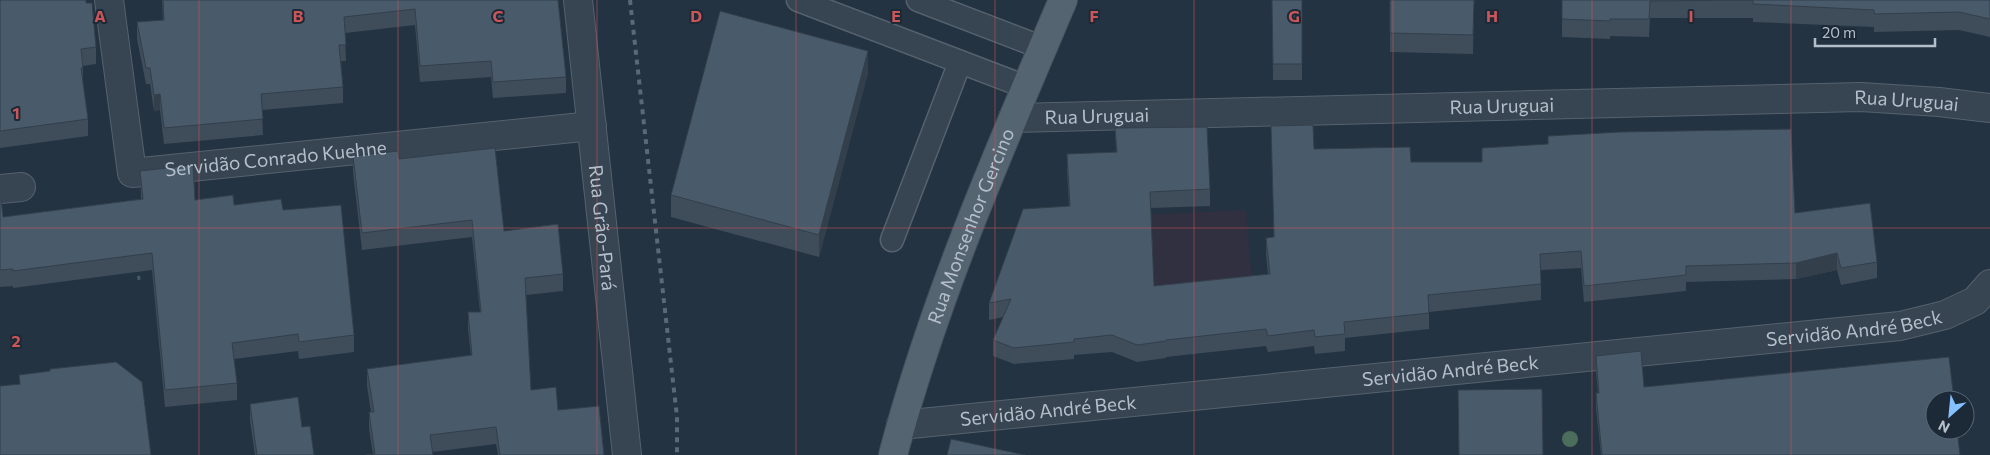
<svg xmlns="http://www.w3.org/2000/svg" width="1990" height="455" viewBox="0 0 1990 455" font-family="Commissioner,sans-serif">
<rect width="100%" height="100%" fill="#233341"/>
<path fill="#303041" d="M1246,210L1253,289L989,320L1026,220Z"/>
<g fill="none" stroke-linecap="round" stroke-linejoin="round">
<g stroke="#55626e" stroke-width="25">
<g id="service">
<path d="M798,0L1026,87"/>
<path d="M918,0L1043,48"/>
<path d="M892,240L960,62"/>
</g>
</g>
<g stroke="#55626e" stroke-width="30">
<g id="minor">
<path id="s1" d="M109,0L132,173L592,126"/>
<path id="s2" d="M578,0L627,455"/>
<path id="s3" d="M1013,118L1861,97L1939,102L1990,108"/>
<path d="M0,189L21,187"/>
<path id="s4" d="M901,425L1900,326L1945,315L1975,301L1990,284"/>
</g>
</g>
<g stroke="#44505d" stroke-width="30">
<g id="primary">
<path id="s5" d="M893,455C934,298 1000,149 1063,0"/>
</g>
</g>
<path stroke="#435e5e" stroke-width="3" stroke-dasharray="4 4" stroke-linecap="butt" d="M138,268L139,280"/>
<use href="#service" stroke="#374451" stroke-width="22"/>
<use href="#minor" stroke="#374451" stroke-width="28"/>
<use href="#primary" stroke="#556471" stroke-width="28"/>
<path stroke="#596978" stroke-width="4" stroke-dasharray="5 5" stroke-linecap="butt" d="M630,0L677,417V455"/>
</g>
<circle fill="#4a6e5b" cx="1570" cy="439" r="8"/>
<g fill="#3f4d5b">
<path d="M0,0L96,47V64L83,66V85L88,119V136L0,148Z"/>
<path d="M162,0H558L566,77V93L493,98L491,77L420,82L415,25L345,33L346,61H341L343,87V103L262,110L263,135L164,144L160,110L154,111L150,84H146L137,39V22L163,20Z"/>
<path d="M1272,0H1302V80H1273Z"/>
<path d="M1390,0H1474L1473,54L1390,52Z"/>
<path d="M1562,0H1990V37L1959,30L1874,32V27L1753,22V18H1650L1649,37L1610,36V39L1562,37Z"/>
<path d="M868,73L819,257L671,217V195Z"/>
<path d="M1115,128L1210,189V206L1151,208L1154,286L1268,274L1266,254V238L1273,237L1314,149L1411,162H1482V148L1795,213L1877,262V278L1841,285L1837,270L1796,279L1686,282V291L1584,302L1581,268L1541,270V300L1429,312V329L1345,338V351L1315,354L1314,346L1268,352L1266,346L1166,357V358L1137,362L1112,352L1074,355V359L1014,364L993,356V340L1003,317L989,320V303L1069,206L1067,171V154L1116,152Z"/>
<path d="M353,156L399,159L504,231L563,274V291L526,295L531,390L558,410L604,455H498L496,444L432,452L373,454L369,429V412H371L367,386V369L471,355L468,329V312H480L472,237L362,250L353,173Z"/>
<path d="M140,171L195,200L283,210L354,335V352L299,359L298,351L234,359L237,383V400L165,407L152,270L13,288V286L0,287V197L3,217L141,199Z"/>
<path d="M1596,356L1644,387L1960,455H1601L1596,408V393H1598L1596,372Z"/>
<path d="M250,404L302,427L314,455H255L250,421Z"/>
</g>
<g fill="#333f4a">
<path d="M868,51V73L819,257V235Z"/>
<path d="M160,94V110L154,111V95Z"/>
<path d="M1837,253V270L1796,279V263Z"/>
</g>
<g fill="#495a6a" stroke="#333f4a">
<path d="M0,0H86V3H92L96,47L81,49L83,68H81L88,119L0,131Z"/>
<path d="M163,0H558L566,77L493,82L491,61L420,66L415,9L344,17L346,45H339L343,87L261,94L263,119L164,128L160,94L154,95L150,68H146L137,22L164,20Z"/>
<path d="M1272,0H1302V64H1273Z"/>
<path d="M1390,0H1474L1473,35L1390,33Z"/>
<path d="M1562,0H1990V19L1959,12L1874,14V10L1753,4V0L1650,1L1649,19H1610V21L1562,19Z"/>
<path d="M720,11L868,51L819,235L671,195Z"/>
<path d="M1313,125L1314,149L1410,147L1411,162H1482V148L1548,144V136L1621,132L1791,129L1795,213L1870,203L1877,262L1841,268L1837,253L1796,263L1686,266V275L1584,286L1581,251L1540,254L1541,284L1428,295L1429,313L1344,322L1345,334L1315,337L1314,330L1268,336L1266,329L1166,340V341L1137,345L1112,335L1074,339V342L1014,348L993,340L1011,299L989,303L1023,209L1070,206L1067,154L1117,152L1115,128L1207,127L1210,189L1150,192L1154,286L1270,274L1266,238L1274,237L1271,126Z"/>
<path d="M495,148L504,231L558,224L563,274L525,278L531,390L556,387L558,410L599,406L604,455H500L496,427L430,435L433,455H365L375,454L369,412H374L367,369L472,355L468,312H481L472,220L362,233L353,156L398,151L399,159Z"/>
<path d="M193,165L195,200L233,195L234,205L281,199L283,210L341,205L354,335L299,342L298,334L232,343L237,383L165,390L152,253L13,271V269L0,270V197H1L3,217L143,199L140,171Z"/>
<path d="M1641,351L1644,387L1949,357L1954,400H1935V430H1957L1960,455H1602L1596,393H1599L1596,356Z"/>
<path d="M116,362L142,382L151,455H0V386L20,384L19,375L50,371V369Z"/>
<path d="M1542,389L1543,455H1459L1458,390Z"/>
<path d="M298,397L302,427L310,426L314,455H257L250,404Z"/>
<path d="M951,439L1025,455H947Z"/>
</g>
<path fill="none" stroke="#cc5559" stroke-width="1" stroke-opacity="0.55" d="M199,0V455M398,0V455M597,0V455M796,0V455M995,0V455M1194,0V455M1393,0V455M1592,0V455M1791,0V455M0,228H1990"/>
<g text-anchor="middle" stroke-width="4" stroke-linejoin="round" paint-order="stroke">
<g font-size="19" fill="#b4bfcb" stroke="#1c2936">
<text dy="7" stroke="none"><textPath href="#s3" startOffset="894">Rua Uruguai</textPath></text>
<text dy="7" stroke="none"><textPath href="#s3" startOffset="489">Rua Uruguai</textPath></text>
<text dy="7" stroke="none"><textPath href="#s3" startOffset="84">Rua Uruguai</textPath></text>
<text dy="7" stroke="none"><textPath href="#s1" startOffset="319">Servidão Conrado Kuehne</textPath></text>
<text dy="7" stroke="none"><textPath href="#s5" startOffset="242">Rua Monsenhor Gercino</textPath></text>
<text dy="7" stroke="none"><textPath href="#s2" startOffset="229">Rua Grão-Pará</textPath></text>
<text dy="7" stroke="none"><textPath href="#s4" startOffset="958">Servidão André Beck</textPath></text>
<text dy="7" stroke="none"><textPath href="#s4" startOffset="552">Servidão André Beck</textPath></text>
<text dy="7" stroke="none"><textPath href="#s4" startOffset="148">Servidão André Beck</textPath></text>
</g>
</g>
<g font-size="16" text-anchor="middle" font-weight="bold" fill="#cc5559" stroke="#1c2936" stroke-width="4" stroke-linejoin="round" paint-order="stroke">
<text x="100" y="22">A</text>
<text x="298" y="22">B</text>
<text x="498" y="22">C</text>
<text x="696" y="22">D</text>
<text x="896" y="22">E</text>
<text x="1094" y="22">F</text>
<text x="1294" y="22">G</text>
<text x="1492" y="22">H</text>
<text x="1691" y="22">I</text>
<text x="16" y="119">1</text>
<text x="16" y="347">2</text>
</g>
<g transform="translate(1950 415) rotate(207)"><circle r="24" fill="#1c2936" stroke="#596572"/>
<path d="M0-4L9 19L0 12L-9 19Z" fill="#85c1ff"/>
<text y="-8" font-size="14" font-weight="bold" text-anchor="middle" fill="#b4bfcb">N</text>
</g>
<path d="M1815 38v8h120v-8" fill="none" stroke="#b4bfcb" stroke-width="2.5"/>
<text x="1822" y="38" font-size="15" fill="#b4bfcb" stroke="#1c2936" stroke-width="4" paint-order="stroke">20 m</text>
</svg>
